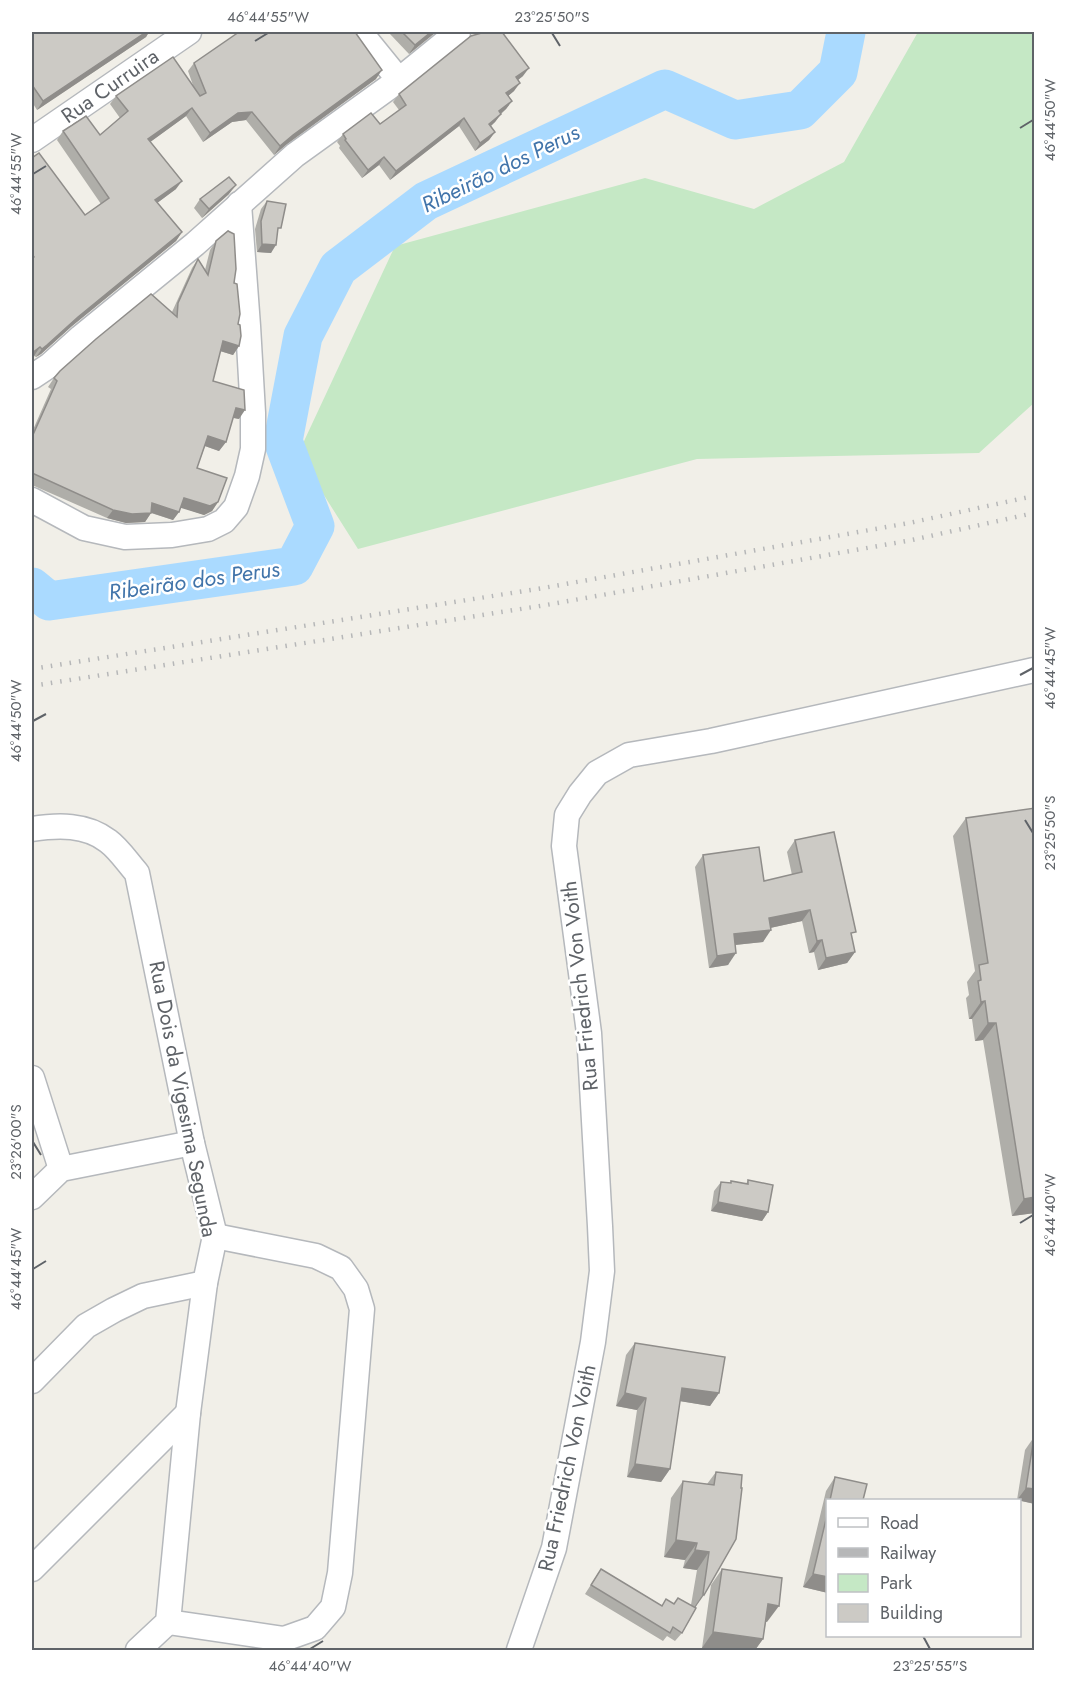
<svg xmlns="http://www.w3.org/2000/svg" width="1066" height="1682" viewBox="0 0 1066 1682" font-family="Jost,sans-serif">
<rect width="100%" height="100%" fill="#f1efe8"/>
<path fill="#c5e8c5" d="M918,32H1034V403L979,453L697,459L358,549L298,454L395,246L645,178L754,209L844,162Z"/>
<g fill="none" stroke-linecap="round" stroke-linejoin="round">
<path stroke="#aadaff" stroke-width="39" d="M32,587L49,601L294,566L315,526L283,441L303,336L338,268L426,201L665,89L735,120L800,110L838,72L846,32"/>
<g stroke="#b5b8bc" stroke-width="27">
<g id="minor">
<path d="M360,32L399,80"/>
<path d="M32,140L189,32"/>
<path d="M32,377L50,365L81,337L195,244L295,155L399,80L458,32"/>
<path d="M32,500L84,528L125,537L172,535L208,529L224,521L236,507L247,476L253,449V413L248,326L239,204"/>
<path d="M32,829C58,825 86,824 108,841C119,849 128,863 137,873L192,1143L215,1236L205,1283L188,1413L168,1622L138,1650"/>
<path d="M32,1078L61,1169"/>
<path d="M32,1197L61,1169L192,1143"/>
<path d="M32,1381L86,1326L114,1310L143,1296L205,1283"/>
<path d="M32,1569L188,1413"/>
<path d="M168,1622L284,1639L315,1628L333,1607L340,1573L362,1309L356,1289L341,1268L316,1256L215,1236"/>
<path d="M519,1650L554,1548L593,1342L602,1271L600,1226L589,1033L564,846L567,815L580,794L597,773L629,755L711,741L1034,670"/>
</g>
</g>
<use href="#minor" stroke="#fff" stroke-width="24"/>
<g stroke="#b6b7b8" stroke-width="4.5" stroke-dasharray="1.5 8" stroke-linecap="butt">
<path d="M32,669L543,588L909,523L1034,496"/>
<path d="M32,686L546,605L912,540L1034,513"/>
</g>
</g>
<g fill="#afaea9">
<path d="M32,32H149L146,37L37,110L32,102Z"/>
<path d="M391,32H436L409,54L390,34Z"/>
<path d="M194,63L376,79L287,144L274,155L246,120L232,122L203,142L186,116L150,142L176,189L157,203L182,232L176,241L72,326L41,354L36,357L34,356L32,357V158L85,215L101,204L57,140L63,131L100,135L120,118L110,104L116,96L194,88L188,71Z"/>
<path d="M523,76L518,80L514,91L508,96L512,101L506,109L501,114L495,122L491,126L495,132L489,140L475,151L459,126L390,180L379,165L362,178L339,148L340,146L337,142L343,134L380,124L399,110L393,102L399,94Z"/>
<path d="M229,194L202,218L194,208L200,199Z"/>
<path d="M267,201L277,233L271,253L257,252L255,229L261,209Z"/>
<path d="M216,241L234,283L238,324L239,346L233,355L220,351L213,381L239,419L233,418L226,442L219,451L205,446L197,468L218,502L212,511L204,515L181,507L179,512L173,520L151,513L145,522L126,523L107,518L32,485V432L51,389L48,387L54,378L172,312L192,268L198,259L205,270L210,250Z"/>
<path d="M966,818L1035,1213L1012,1216L983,1040L975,1041L972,1019H969L966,998L969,995L967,982L975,971L953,836Z"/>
<path d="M795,840L852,938L855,952L847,963L818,970L814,952L809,953L802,921L770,928L763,942L735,945L728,965L709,968L695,867L703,855L764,881L792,875L787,852Z"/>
<path d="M748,1180L768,1212L762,1221L711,1211L714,1191L721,1182L730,1183L731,1181L746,1184Z"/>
<path d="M635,1343L719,1393L710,1406L680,1401L670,1469L661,1482L627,1477L637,1410L616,1406L626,1355Z"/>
<path d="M1034,1437L1035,1504L1017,1500L1025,1450Z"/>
<path d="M716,1472L736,1539L695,1608L682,1633L675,1641L667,1636L663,1641L585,1594L601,1569L661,1605L674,1604L678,1598L691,1605L697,1570L683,1568L685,1560L664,1557L671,1498L683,1481L707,1484Z"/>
<path d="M835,1477L863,1500H828V1593L803,1587L826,1491Z"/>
<path d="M722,1569L767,1622L766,1621L763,1639L755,1650H720L702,1648L711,1585Z"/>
</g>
<g fill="#8f8d8a">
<path d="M146,32H149L146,37L37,110L43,101Z"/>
<path d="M431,32H436L409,54L415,45Z"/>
<path d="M529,68L523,76L510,86L516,77Z"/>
<path d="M382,70L376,79L287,144L274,155L280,146L293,135Z"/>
<path d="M520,83L514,91L501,102L506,93Z"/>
<path d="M512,101L506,109L493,120L499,111Z"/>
<path d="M192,108L186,116L142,148L148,139Z"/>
<path d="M252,112L246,120L232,122L203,142L210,133L238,113Z"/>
<path d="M501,114L495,122L484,132L489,124Z"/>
<path d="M464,118L459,126L390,180L396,171Z"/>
<path d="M495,132L489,140L475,151L480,143Z"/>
<path d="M384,157L379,165L362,178L368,170Z"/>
<path d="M182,181L176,189L149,209L155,200Z"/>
<path d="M236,185L229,194L202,218L209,209Z"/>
<path d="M182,232L176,241L72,326L41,354L36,357L42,349L78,317Z"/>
<path d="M262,244L276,245L271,253L257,252Z"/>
<path d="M223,341L239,346L233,355L217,350Z"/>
<path d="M40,347L34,356L32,357V353Z"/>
<path d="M236,408L245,410L239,419L230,417Z"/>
<path d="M208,436L226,442L219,451L202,445Z"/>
<path d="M184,498L218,502L212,511L204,515L178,507Z"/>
<path d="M152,503L179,512L173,520L146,511Z"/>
<path d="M113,510L151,513L145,522L126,523L107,518Z"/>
<path d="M810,910L802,921L761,930L769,918Z"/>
<path d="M771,930L763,942L725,946L734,934Z"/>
<path d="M822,940L814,952L809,953L817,941Z"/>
<path d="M855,952L847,963L818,970L826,958Z"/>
<path d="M736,953L728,965L709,968L717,956Z"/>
<path d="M985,1001L972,1019H969L981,1002Z"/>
<path d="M988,1023H996L983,1040L975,1041Z"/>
<path d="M1035,1197V1213L1012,1216L1024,1199Z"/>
<path d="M718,1202L768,1212L762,1221L711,1211Z"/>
<path d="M682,1388L719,1393L710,1406L673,1400Z"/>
<path d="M625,1393L646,1398L637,1410L616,1406Z"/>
<path d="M635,1464L670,1469L661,1482L627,1477Z"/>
<path d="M1026,1488L1035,1489V1504L1017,1500Z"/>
<path d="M676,1540L697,1543L685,1560L664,1557Z"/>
<path d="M695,1550L709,1552L697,1570L683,1568Z"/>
<path d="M813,1574L828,1577V1593L803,1587Z"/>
<path d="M703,1594L704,1595L692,1612H691Z"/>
<path d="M768,1604L779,1606L767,1622L757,1620Z"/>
<path d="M713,1632L763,1639L755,1650H720L702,1648Z"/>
</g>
<g fill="#cccac5" stroke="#8f8d8a" stroke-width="1.5">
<path d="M32,32H146L43,101L32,85Z"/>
<path d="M239,32H355L382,70L293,135L280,146L252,112L238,113L210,133L192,108L148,139L182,181L155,200L182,232L78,317L47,345L42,349L40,347L32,353V259L34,257L32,254V158L39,153L85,215L109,198L63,131L86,116L100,135L128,111L116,96L173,57L200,96L206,93L194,63Z"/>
<path d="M402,32H431L415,45Z"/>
<path d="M485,32H502L529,68L516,77L520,83L506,93L512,101L499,111L501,114L489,124L495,132L480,143L464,118L396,171L384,157L368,170L345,140L346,139L343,134L371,113L380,124L406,105L399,94L471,36Z"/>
<path d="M229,177L236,185L209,209L200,199Z"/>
<path d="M267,201L286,204L281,228H278L276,245L262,244L261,221Z"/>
<path d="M228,231L234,234L236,269L234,283L237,284L240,314L238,324L240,325L241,336L239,346L223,341L213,381L244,390L245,410L236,408L226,442L208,436L197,468L227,478L218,502L210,506L184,498L179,512L152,503L151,513L132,514L113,510L32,473V437L57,381L54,378L60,371L96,339L151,294L177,317L178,303L198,259L208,275L216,241Z"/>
<path d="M1035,808V1197L1024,1199L996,1023H988L985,1001L981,1002L978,981L981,980L979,965L988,963L966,818Z"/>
<path d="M834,832L856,932L851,933L855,952L826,958L822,940L817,941L810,910L769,918L771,930L734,934L736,953L717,956L703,855L759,847L764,881L802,872L795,840Z"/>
<path d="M748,1180L773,1185L768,1212L718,1202L721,1182L731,1183V1181L748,1184Z"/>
<path d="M635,1343L725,1357L719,1393L682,1388L670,1469L635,1464L646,1398L625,1393Z"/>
<path d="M1034,1437H1035V1489L1026,1488Z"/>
<path d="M716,1472L742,1475L741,1488H742L736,1539L704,1595L703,1594L709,1552L695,1550L697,1543L676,1540L683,1481L714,1485Z"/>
<path d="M835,1477L867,1484L863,1500H830Z"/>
<path d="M828,1511V1577L813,1574Z"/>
<path d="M601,1569L662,1606L666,1599L674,1604L678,1598L696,1608L682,1633L673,1627L670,1633L591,1585Z"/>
<path d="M722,1569L782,1578L779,1606L768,1604L763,1639L713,1632Z"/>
</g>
<path fill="none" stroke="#5f6368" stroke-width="2" d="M552,33L560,46M255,41L268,33M1020,128L1033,120M33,174L46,166M1020,675L1033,668M33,721L46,714M1025,820L1033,833M33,1142L41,1155M1020,1223L1033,1215M33,1269L46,1261M923,1636L930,1649M310,1649L323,1641"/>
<g text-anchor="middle" stroke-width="5" stroke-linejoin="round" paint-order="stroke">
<g font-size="21" fill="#5f6368" stroke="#fff">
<text transform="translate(110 86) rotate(-35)" y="7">Rua Curruira</text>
<text transform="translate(580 986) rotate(-96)" y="7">Rua Friedrich Von Voith</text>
<text transform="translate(183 1099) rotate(79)" y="7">Rua Dois da Vigesima Segunda</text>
<text transform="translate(567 1468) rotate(-78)" y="7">Rua Friedrich Von Voith</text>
</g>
<g font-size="22" font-style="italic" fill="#4174aa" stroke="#fff">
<text transform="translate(500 168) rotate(-26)" y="8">Ribeirão dos Perus</text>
<text transform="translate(194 580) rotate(-8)" y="8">Ribeirão dos Perus</text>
</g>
</g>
<rect width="1066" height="1682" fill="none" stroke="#ffffff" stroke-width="66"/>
<rect x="826" y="1499" width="195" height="138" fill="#ffffff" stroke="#bfc1c3" stroke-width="1.5"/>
<rect x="838" y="1518" width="30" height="9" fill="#ffffff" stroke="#bfc1c3" stroke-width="1.5"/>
<text x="880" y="1529" font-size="18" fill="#5f6368">Road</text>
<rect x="838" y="1548" width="30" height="9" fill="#b6b7b8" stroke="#bfc1c3" stroke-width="1.5"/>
<text x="880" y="1559" font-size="18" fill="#5f6368">Railway</text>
<rect x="838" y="1574" width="30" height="18" fill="#c5e8c5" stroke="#bfc1c3" stroke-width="1.5"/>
<text x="880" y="1589" font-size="18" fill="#5f6368">Park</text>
<rect x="838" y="1604" width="30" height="18" fill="#cccac5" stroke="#bfc1c3" stroke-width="1.5"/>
<text x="880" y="1619" font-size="18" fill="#5f6368">Building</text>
<rect x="33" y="33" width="1000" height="1616" fill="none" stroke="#5f6368" stroke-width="2"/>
<g font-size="15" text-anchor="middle" fill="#5f6368">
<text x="268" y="22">46°44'55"W</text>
<text x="552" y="22">23°25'50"S</text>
<text transform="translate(1050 120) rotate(-90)" y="5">46°44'50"W</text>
<text transform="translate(16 174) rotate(-90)" y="5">46°44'55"W</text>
<text transform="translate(1050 668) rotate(-90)" y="5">46°44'45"W</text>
<text transform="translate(16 721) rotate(-90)" y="5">46°44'50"W</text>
<text transform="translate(1050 833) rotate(-90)" y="5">23°25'50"S</text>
<text transform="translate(16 1142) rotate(-90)" y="5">23°26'00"S</text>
<text transform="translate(1050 1215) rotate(-90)" y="5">46°44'40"W</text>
<text transform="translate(16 1269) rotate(-90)" y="5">46°44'45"W</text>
<text x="310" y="1671">46°44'40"W</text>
<text x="930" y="1671">23°25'55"S</text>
</g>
</svg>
